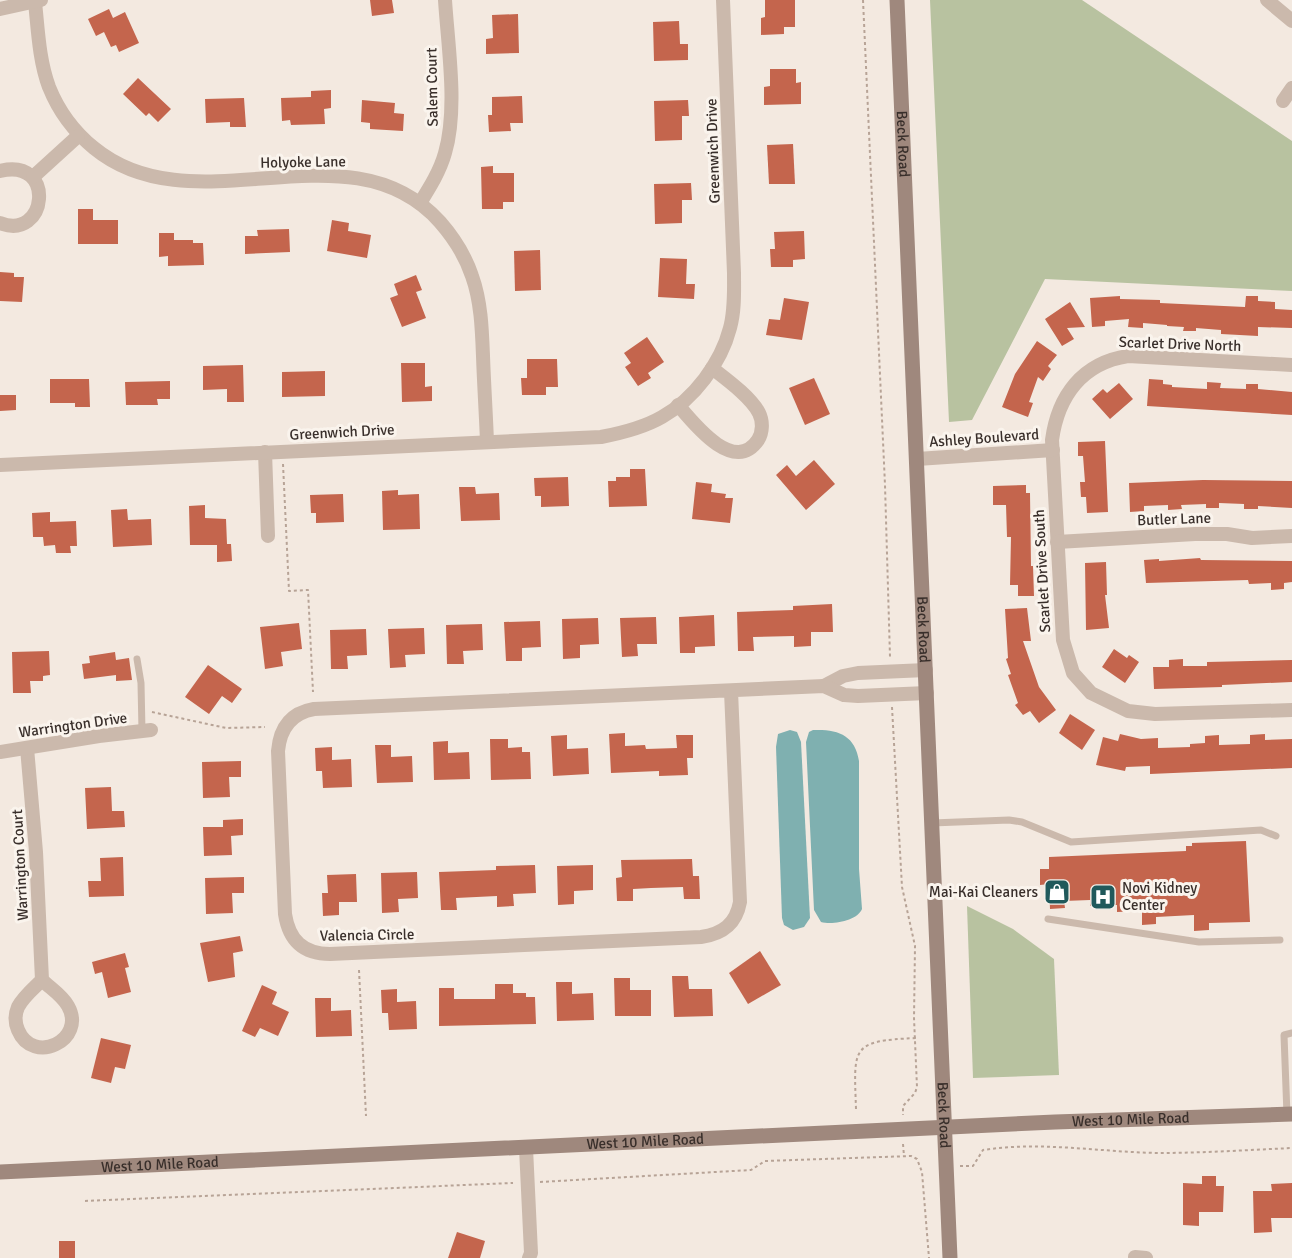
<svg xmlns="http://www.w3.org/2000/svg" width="1292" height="1258" viewBox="0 0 1292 1258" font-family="Signika,sans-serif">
<rect width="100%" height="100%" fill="#f3e9e0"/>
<g fill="#b8c2a0">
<path d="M930,0H1082L1292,141V291L1045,279L972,420L949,422Z"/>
<path d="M967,906L1013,929L1054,959L1059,1075L973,1078Z"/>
</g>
<g fill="#7fb0b0">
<path d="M790,730L797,732L801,742L810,918L804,927L793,930L784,925L782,918L776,747L778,734Z"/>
<path d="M813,730C838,729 855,735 859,761V869L862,909C857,921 833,925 821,922L814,910L806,742L809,732Z"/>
</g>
<g fill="#c4654d">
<path d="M370,0H392L394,13L372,16Z"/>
<path d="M765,0H795V27H784V34L761,35V18L765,17Z"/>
<path d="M109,9L113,18L125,12L139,43L119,52L116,45L111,47L104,32L96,36L88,19Z"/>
<path d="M518,14L519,53L486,54V39L493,38L492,15Z"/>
<path d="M679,21L680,44H688V60L654,61L653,22Z"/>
<path d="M770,69H796V83L801,82V104L764,105V87L770,86Z"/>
<path d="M138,78L171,109L158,122L149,113L146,116L123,94Z"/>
<path d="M331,90V108L324,109L325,124L291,125L290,120L282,121L281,98L311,97V91Z"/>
<path d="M522,96L523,123H510L511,131L489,132L488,115H492V97Z"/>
<path d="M244,98L246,127H230V122L206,123L205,99Z"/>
<path d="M362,100L395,103L394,113L404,114L403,131L370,129V123L361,122Z"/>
<path d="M688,100L689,116H682V140L655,141L654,101Z"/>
<path d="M793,144L795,184H769L767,145Z"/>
<path d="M493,166V173H514V202H503V209H482L481,167Z"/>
<path d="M691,183L692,200H682V223L655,224L654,184Z"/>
<path d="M78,209H93V220H118V244H78Z"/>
<path d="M332,220L349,223L348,231L371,235L367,258L327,251Z"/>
<path d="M289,229L290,252L245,254V236H258L257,230Z"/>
<path d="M804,231L805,259L793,260V267H771L770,249H775L774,232Z"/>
<path d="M159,233H174V240H193V243H203L204,265L168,266V256L159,257Z"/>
<path d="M540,250L541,290L515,291L514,251Z"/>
<path d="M660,258L687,259L686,284H695L694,299L658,297Z"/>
<path d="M0,272L14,273V277H24L22,302L0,301Z"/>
<path d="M416,275L422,290L416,292L426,318L402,327L390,298L398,295L394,284Z"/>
<path d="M1120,296V299L1160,300V303L1245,307L1246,296H1258V301L1275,302V309L1292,310V328L1258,327V336L1221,334V330L1196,328V331H1183L1184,327L1167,326V325L1143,323V328L1128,327L1129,319L1105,321V326L1092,327L1090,298Z"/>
<path d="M784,298L809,302L802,340L766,335L769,319L780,320Z"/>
<path d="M1070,302L1085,327L1067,328L1074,339L1062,346L1045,319Z"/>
<path d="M647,337L664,362L648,373L651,378L638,386L625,367L631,363L624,353Z"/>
<path d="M1037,341L1057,355L1048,366L1051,369L1043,381L1038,377L1029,402L1033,403L1028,417L1002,407L1015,374Z"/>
<path d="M527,359H557L558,387H546V395H522L521,378H527Z"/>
<path d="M401,363H425V387L432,386V401L402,402Z"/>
<path d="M243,365L244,402H227V389L203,390V366Z"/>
<path d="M325,371V396L282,397V372Z"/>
<path d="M814,378L830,414L805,425L789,388Z"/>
<path d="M50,379H89L90,407H75V403H50Z"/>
<path d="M1149,379L1163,380V384L1172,385V387L1207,389V382L1221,383L1220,388L1246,389V384H1258V389L1292,392V415L1147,406Z"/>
<path d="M170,381V399H157L158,405H126L125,382Z"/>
<path d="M1119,383L1133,399L1110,419L1092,399L1103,389L1107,393Z"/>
<path d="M0,395H16V410L0,411Z"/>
<path d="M1105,441L1108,512L1087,513L1086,497H1081L1080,482H1085L1083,456H1078V442Z"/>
<path d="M814,460L835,484L806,510L776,475L787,465L796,476Z"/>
<path d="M630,469H645L647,506L609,507L608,481H616V477H630Z"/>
<path d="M568,477L569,506L541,507V496H535L534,478Z"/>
<path d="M1203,480L1292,481V508L1258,506V509H1244V504L1219,503V508H1206V504L1181,505L1182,509L1168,510V505L1144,506V511L1130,512L1129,483Z"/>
<path d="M696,482L712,484L711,492L726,494L725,498H733L730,523L692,519Z"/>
<path d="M1026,485V493H1030L1031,566H1033L1034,596H1018V585H1010L1011,537H1007L1006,505H993V486Z"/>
<path d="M459,487H475L476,494L499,493L500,520L461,521Z"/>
<path d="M398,490V495L419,494L420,529L383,530L382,491Z"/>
<path d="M343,494L344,522L316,523V513H311L310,495Z"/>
<path d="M205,505V518L226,519L227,544H231L232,561L217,562V545H190L189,506Z"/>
<path d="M127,509L128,520L151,519L152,545L113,547L111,510Z"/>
<path d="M50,512V522L76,521L77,546H70L71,553H56L55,545L44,546L43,537H33L32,513Z"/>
<path d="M1200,558L1201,560L1292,561V582L1284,583V589L1271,590V583L1249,584L1248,580L1146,583L1144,560L1159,559V561Z"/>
<path d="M1106,562L1107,595H1105L1109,628L1086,630L1085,563Z"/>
<path d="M832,604L833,632H811V646L794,647V636L753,637L754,651H738L737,612L793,610V606Z"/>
<path d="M1027,608L1031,641H1023L1039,687L1056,710L1039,723L1030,711L1023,715L1015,705L1018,703L1008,675L1011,674L1006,659L1008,658L1005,609Z"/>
<path d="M714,615L715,646L695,647V653H680L679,617Z"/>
<path d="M656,617L657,644H637L638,656L622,657L620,618Z"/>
<path d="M598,618L599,644L580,645V658L563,659L562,619Z"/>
<path d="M540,621L541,647L522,648V661H506L504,622Z"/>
<path d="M299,623L302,649L281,652L283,666L265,669L260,627Z"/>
<path d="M482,624L483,650L463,651L464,664H447L446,625Z"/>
<path d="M424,628L425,654L405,655L406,667L390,668L388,629Z"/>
<path d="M366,629L367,655L347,656L348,669H331L330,630Z"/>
<path d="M1114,649L1127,658L1129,655L1139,662L1125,683L1102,667Z"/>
<path d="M49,651L50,675L43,676V681H30L31,693H13L12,652Z"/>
<path d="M115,652L116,660L129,658L132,680L116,681V675L84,679L82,664L90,663L89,656Z"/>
<path d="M1183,659V666H1207V662L1292,660V682L1222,685V687L1154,689L1153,667H1169V660Z"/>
<path d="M208,665L242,689L232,703L222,696L209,714L185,697Z"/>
<path d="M1070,714L1095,730L1082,750L1059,733Z"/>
<path d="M625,733V746L645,745L646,749L677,748L676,735H693V758H687L688,775L659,776V771L611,773L609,734Z"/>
<path d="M1120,734L1141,739L1158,738V748L1190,747V744L1205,743V736L1219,735V745L1250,744V735L1265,734V740L1292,739V768L1150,774V766L1126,767L1125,771L1096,765L1103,737L1118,741Z"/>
<path d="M567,735V749L588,748L589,774L553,776L551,736Z"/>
<path d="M490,739H508V748L522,747V752H530L531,779L491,780Z"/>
<path d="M448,741V753L469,752L470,779L434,780L433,742Z"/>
<path d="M375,745H391V757L412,756L413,782L377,783Z"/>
<path d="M332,747V760L351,759L352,787L323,788L322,771H316L315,748Z"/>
<path d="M241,761V777H229L230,797L203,798L202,762Z"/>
<path d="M111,787L112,811H124L125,827L87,829L85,788Z"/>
<path d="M243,819V835L231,836L232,855L204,856L203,827H223V820Z"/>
<path d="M1246,841L1250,922L1209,923V930L1194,931V915L1156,917V924L1142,925V911L1117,912V905L1090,906V900L1064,901L1065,908L1050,909L1049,884L1040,885V869H1049V857L1186,851V846H1192V843Z"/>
<path d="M123,857L124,896L89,897L88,881H101L100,858Z"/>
<path d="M692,859L693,876H699L700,899H684L683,887L651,888L633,889V901H617L616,878L622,877L621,860Z"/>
<path d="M535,865L536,893L513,894L514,906L497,907V896L456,898L457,910H441L439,872L496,870V866Z"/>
<path d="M593,865V890L574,891V904L558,905L557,866Z"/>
<path d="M417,872L418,898L398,899L399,912L382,913L381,873Z"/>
<path d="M356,874L357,902H339V915L323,916L322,893H328L327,875Z"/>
<path d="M244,877V893H232L233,913L206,914L205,878Z"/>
<path d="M240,936L243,951L233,953L235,977L208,982L200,943Z"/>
<path d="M760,951L781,985L748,1004L729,973Z"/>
<path d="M125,953L129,967L125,968L131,992L108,998L102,972L95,974L92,962Z"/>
<path d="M672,976H688L689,989H712L713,1016L674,1017Z"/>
<path d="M614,978H630V990H651V1016H615Z"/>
<path d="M556,982H572V994L593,993L594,1020L557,1021Z"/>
<path d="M495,984H513V993H526V997H535L536,1024L439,1026V988H454V999H495Z"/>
<path d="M262,985L277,992L272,1004L289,1012L278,1036L260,1028L255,1037L242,1031Z"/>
<path d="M397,989V1002L416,1001L417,1029L389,1030L388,1013H382L381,990Z"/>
<path d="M315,998H331V1011L351,1010L352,1036L316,1037Z"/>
<path d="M101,1038L131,1045L125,1069L115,1067L111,1083L91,1078Z"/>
<path d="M1202,1176H1216V1186H1224L1223,1212H1199V1226L1183,1225V1183L1202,1184Z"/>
<path d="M1292,1183V1218H1271L1272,1232L1254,1233L1253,1191H1272L1271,1184Z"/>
<path d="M457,1232L485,1241L480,1258H448Z"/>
<rect x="59" y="1241" width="16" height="17"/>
</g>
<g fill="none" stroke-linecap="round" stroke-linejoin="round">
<g stroke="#b7a396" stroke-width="2" stroke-dasharray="3 3" stroke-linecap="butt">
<path d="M863,0L885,485L890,657"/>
<path d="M283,464L289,591L308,590L313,692"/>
<path d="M892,707L902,887L915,946L914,1018L917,1087L915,1093L903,1106V1115"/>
<path d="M152,712L226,728L265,727"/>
<path d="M359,970L366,1116"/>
<path d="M856,1109C854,1047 850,1041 916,1038"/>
<path d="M903,1144L904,1156"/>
<path d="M960,1166H973L983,1150C1041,1141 1099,1152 1158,1153C1202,1153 1248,1150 1292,1148"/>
<path d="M540,1182L751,1170L765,1161L911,1156L917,1159L922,1172L929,1258"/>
<path d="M85,1201L513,1183"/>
</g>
<g stroke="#cbb9ac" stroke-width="7">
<path d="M137,659L141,683L142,731"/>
<path d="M932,823L1009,820L1022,822L1071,842L1261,830L1276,836"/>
<path d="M1048,919L1199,942L1280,940"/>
<path d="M1287,1115L1284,1035L1292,1033"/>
</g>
<g stroke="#cbb9ac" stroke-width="14">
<path d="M1267,0L1292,21"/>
<path d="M35,2C38,30 39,60 49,87C59,112 73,131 94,148C195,231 349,120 440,222C454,238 465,255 472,276C481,301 482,329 483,356C484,385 486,414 487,442"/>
<path d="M0,9L41,0"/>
<path d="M1283,101L1292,88"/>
<path d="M0,171C57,157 47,242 0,223"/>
<path d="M33,177L78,136"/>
<path d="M420,203C430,187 440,171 445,153C458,109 448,47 445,0"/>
<path d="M1292,365L1128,356C1082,363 1058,396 1052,440L1063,640L1073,673L1091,693L1128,711L1155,714L1292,710"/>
<path d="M678,405C694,424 734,475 758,440C763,432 763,421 759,413C751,397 726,379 712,368"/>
<path d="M265,452L268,536"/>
<path d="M917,459L1053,450"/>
<path d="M0,465L601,437C622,433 643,428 662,417C694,399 721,363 730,328C735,310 734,291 734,273L723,0"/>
<path d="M1057,542L1195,534H1227L1252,538L1292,536"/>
<path d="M824,686L843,676L858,673L926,670"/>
<path d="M731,691L740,902C736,924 723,934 701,937L330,954C303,954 289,940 285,914L278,751C280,728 291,713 314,709L824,686L844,695L858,696L927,693"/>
<path d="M27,748L36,852L42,980C50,988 62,995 68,1006C87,1040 33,1066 18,1030C15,1023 15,1014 18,1007C23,997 34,988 42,980"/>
<path d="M0,752L99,736L151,730"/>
<path d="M526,1148L531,1253L529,1258"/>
<path d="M1135,1257L1146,1258"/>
</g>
<g stroke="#9f887d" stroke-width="15">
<path id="s1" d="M897,0L950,1258"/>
<path id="s2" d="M0,1172L1055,1122L1292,1114"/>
</g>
</g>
<defs>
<g id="shop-square" transform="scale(1.35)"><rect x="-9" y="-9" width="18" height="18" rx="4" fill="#20595b" stroke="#faf4ed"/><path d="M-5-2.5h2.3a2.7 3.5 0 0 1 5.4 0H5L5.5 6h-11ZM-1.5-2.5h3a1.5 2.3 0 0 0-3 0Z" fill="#fff"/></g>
<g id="hospital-square" transform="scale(1.35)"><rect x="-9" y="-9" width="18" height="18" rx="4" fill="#20595b" stroke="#faf4ed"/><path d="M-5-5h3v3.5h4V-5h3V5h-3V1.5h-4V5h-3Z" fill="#fff"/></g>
</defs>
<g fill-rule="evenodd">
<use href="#shop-square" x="1057" y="892"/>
<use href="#hospital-square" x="1103" y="897"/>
</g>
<g text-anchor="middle" stroke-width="6" stroke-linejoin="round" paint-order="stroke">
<g font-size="15" fill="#392f2b" stroke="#faf4ed">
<text transform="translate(432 87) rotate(-91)" y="5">Salem Court</text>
<text dy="5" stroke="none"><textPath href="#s1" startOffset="144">Beck Road</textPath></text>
<text transform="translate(713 151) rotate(-92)" y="5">Greenwich Drive</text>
<text transform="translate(303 162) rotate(-1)" y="5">Holyoke Lane</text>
<text transform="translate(1180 344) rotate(2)" y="5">Scarlet Drive North</text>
<text transform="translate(342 432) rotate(-3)" y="5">Greenwich Drive</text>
<text transform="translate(984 438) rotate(-4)" y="5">Ashley Boulevard</text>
<text transform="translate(1174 519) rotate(-2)" y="5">Butler Lane</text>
<text transform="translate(1042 571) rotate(-93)" y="5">Scarlet Drive South</text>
<text dy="5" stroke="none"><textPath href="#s1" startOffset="630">Beck Road</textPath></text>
<text transform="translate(73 725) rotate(-8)" y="5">Warrington Drive</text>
<text transform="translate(20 865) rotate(-93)" y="5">Warrington Court</text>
<text transform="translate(367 935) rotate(-1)" y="5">Valencia Circle</text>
<text dy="5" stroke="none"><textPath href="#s1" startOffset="1116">Beck Road</textPath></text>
<text dy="5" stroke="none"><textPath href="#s2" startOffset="1132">West 10 Mile Road</textPath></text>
<text dy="5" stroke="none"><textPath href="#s2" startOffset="646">West 10 Mile Road</textPath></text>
<text dy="5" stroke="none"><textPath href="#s2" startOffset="160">West 10 Mile Road</textPath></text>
</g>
<g font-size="15" fill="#392f2b" stroke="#faf4ed" text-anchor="start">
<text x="1122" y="893">Novi Kidney<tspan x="1122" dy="17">Center</tspan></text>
<text x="1038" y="897" text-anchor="end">Mai-Kai Cleaners</text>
</g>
</g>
</svg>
